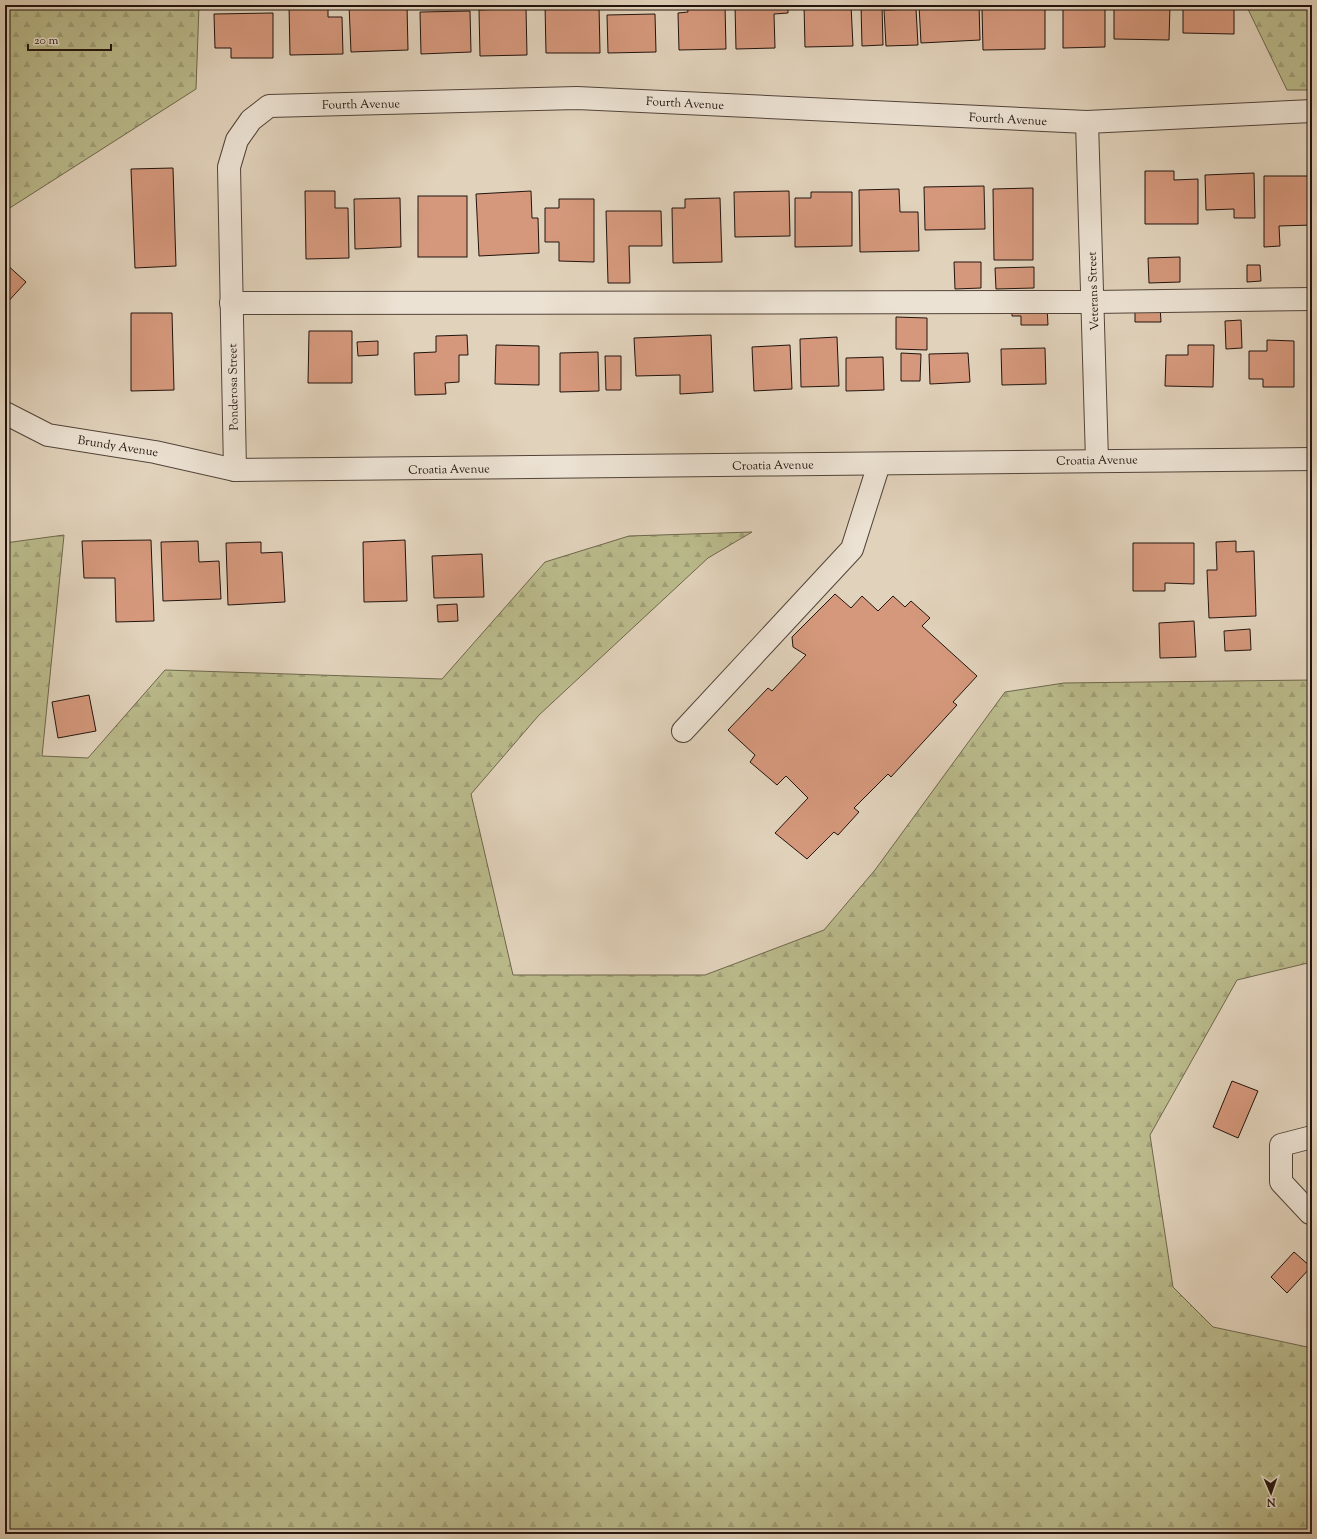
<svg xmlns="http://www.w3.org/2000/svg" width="1317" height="1539" viewBox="0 0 1317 1539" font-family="'Sorts Mill Goudy',serif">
<defs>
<pattern id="forest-firs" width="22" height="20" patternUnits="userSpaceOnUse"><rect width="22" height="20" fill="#baba8b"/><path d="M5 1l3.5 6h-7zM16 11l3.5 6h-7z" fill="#a09f77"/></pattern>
</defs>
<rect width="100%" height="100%" fill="#e1d2bb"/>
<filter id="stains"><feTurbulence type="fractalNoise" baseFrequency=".005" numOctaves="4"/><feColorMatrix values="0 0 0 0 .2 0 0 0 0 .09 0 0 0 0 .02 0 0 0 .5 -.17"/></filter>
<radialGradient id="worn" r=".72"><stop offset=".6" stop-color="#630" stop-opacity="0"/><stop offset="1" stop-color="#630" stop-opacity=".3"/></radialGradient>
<g fill="url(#forest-firs)" stroke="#6e674c">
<path d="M5,5H199L196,89L5,211Z"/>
<path d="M1246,5H1312V90H1287Z"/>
<path d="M752,532L708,558L539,715L471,794L513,975H705L824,930L875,870L1005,692L1064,683L1312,680V962L1237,980L1150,1135L1173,1287L1213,1327L1312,1348V1534H5V543L64,535L42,756L88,758L165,670L442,679L545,562L629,536Z"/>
</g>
<g fill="#d5987c" stroke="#22140e">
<path d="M289,5H328V17H342L343,54L290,55Z"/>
<path d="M349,5H407L408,50L351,52Z"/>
<path d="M545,5H599L600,53H546Z"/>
<path d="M687,5H725L726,49L679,50L678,13L688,12Z"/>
<path d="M735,5H788V13L774,14L775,48L736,49Z"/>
<path d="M804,5H851L853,46L805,47Z"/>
<path d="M861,5H882L883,45L862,46Z"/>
<path d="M919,5H979L980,40L921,43Z"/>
<path d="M1003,5H1029V8H1045V49L983,50L982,9H1003Z"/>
<path d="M1063,5H1105V47L1063,48Z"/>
<path d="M1114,5H1170L1169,40L1114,39Z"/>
<path d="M1183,5H1234V34L1183,33Z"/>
<path d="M526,8L527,55L480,56L479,10Z"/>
<path d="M916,9L918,45L886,46L884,10Z"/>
<path d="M470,11L471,52L421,54L420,12Z"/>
<path d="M273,13V58H231V48H215L214,14Z"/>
<path d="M655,14L656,52L608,53L607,15Z"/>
<path d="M173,168L176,266L135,268L131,169Z"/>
<path d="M1145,171H1174V180L1198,179V224H1145Z"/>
<path d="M1254,173L1255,218H1234V209L1206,210L1205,175Z"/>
<path d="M1264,176H1312V225L1279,226L1280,246L1264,247Z"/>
<path d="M984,186L985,229L925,230L924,187Z"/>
<path d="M1033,188V260H994L993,189Z"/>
<path d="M899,189L900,212H918L919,251L860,252L859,190Z"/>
<path d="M305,191H335V208H348L349,258L306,259Z"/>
<path d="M531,191L532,218H538L539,253L479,256L476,194Z"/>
<path d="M789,191L790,236L735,237L734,192Z"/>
<path d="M811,192H852V246L795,247V198H811Z"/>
<rect x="418" y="196" width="49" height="61"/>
<path d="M400,198L401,247L355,249L354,199Z"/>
<path d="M720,198L722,262L673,263L672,208H685V199Z"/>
<path d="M559,199H594V262L559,261V242H545V208H559Z"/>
<path d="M606,211H661L662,246H629L630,283H608Z"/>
<path d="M1180,257V282L1149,283L1148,258Z"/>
<path d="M954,262H981V288L955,289Z"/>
<path d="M5,263L26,282L5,305Z"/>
<path d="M1247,265H1260L1261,281L1247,282Z"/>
<path d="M1034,267V288L996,289L995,268Z"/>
<path d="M1135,306H1160L1161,322H1135Z"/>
<path d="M1047,307L1048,325H1021V316H1012V308Z"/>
<path d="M131,313H172L174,390L131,391Z"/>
<path d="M896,317L927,318V350L896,349Z"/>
<path d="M1241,320L1242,348L1226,349L1225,321Z"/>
<path d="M309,331H352V383H308Z"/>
<path d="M467,335L468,355H459V382L445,383L446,394L415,395L414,353L436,352V336Z"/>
<path d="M711,335L713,392L680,394V375L636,376L634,338Z"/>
<path d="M837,337L839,386L801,387L800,339Z"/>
<path d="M1267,340L1294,341V387H1263V379H1249V351H1267Z"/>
<path d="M378,341V355L358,356L357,342Z"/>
<path d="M496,345L539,346V385L495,384Z"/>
<path d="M790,345L792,389L754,391L752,347Z"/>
<path d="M1188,345H1214L1213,387L1165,386L1166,355H1188Z"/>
<path d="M1045,348L1046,384L1002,385L1001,349Z"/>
<path d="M598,352L599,391L560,392V353Z"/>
<path d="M901,353L921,354L920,381H901Z"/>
<path d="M968,353L970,382L930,384L929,354Z"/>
<path d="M605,356H621V390H606Z"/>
<path d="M883,357L884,390L846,391V358Z"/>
<path d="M151,540L154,621L116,622L115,578H84L82,541Z"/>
<path d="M405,540L407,601L364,602L363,542Z"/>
<path d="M198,541L199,562L219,561L221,599L163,601L161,542Z"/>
<path d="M1236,541V552L1254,551L1256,616L1209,618L1207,570H1217L1216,542Z"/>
<path d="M261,542V553L282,552L285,602L228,605L226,543Z"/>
<path d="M1133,543H1194V584L1165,583V591H1133Z"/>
<path d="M482,554L484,597L434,598L432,556Z"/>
<path d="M835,594L851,608L862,596L878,611L893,596L905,607L911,601L930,618L922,626L977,676L953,702L957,705L891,777L888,774L854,808L859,812L838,835L834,832L807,859L775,833L808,798L786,776L777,785L750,762L755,755L728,730L768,688L772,691L806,655L793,647L792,637Z"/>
<path d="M457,604L458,621L438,622L437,605Z"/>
<path d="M1194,621L1196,657L1160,658L1159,623Z"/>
<path d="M1250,629L1251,650L1225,651L1224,631Z"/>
<path d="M89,695L96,731L58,738L52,702Z"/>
<path d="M1232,1081L1258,1091L1238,1138L1213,1127Z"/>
<path d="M1294,1252L1311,1267L1287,1293L1271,1277Z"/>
</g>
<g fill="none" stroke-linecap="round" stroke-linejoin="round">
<g stroke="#524439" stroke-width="24">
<g id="minor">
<path d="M1087,122L1097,460"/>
<path d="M231,303L1093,302L1312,299"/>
<path d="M5,413L48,435L155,452L235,470C594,469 953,460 1312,459"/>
<path d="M235,470L229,167L237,140L251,120L269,106L577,98L1087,122L1312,111"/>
<path d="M683,731L852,549L879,464"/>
<path d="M1312,1137L1281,1145V1182L1310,1213H1312"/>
</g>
</g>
<use href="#minor" stroke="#ece2d3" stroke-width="22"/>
</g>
<g text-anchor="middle" stroke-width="4" stroke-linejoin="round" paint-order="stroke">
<g font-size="12" fill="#22140e" stroke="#ece2d3">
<text transform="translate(685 103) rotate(3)" y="4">Fourth Avenue</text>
<text transform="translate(361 104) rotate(-1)" y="4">Fourth Avenue</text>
<text transform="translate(1008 119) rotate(3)" y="4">Fourth Avenue</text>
<text transform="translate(1093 291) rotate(-92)" y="4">Veterans Street</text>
<text transform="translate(233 387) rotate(-91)" y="4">Ponderosa Street</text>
<text transform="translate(118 446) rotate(9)" y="4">Brundy Avenue</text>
<text transform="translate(1097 460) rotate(-1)" y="4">Croatia Avenue</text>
<text transform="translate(773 465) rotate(-1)" y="4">Croatia Avenue</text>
<text transform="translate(449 469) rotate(-1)" y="4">Croatia Avenue</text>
</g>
</g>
<rect width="1317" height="1539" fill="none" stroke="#e1d2bb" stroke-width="20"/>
<rect x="6" y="6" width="1305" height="1527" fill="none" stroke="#22140e" stroke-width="2"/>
<rect x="10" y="10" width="1297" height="1519" fill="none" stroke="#22140e"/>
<g transform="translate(1271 1493) rotate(178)" stroke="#ece2d3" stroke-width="3" paint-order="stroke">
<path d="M0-3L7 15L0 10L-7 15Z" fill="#22140e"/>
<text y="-6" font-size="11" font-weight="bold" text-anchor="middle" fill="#22140e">N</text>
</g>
<path d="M28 44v6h83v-6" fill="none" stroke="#22140e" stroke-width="2"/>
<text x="34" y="44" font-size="12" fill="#22140e" stroke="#ece2d3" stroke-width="3" paint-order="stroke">20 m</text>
<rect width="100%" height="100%" filter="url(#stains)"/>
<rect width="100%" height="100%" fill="url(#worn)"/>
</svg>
